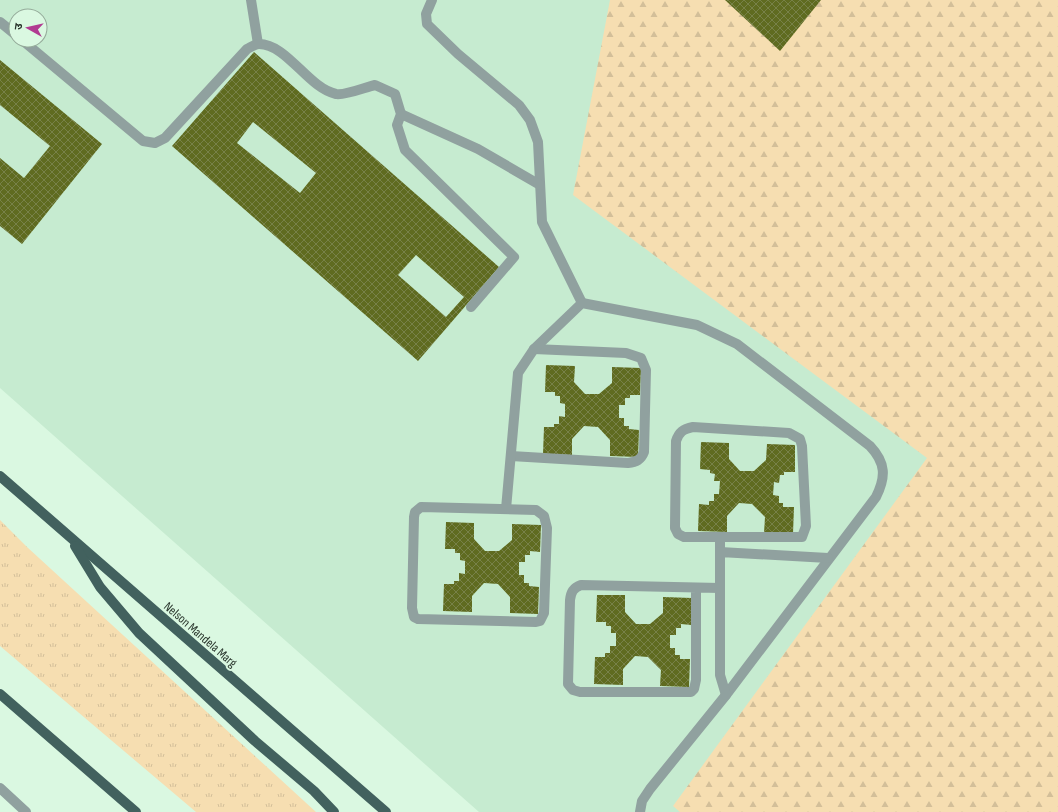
<svg xmlns="http://www.w3.org/2000/svg" width="1058" height="812" viewBox="0 0 1058 812" font-family="'Sofia Sans Condensed','Noto Sans Devanagari',sans-serif">
<defs>
<pattern id="grass-tufts" width="24" height="20" patternUnits="userSpaceOnUse"><rect width="24" height="20" fill="#f6deb1"/><path d="M3 7l-1-3M5 7V3M7 7l1-3M15 17l-1-3M17 17v-4M19 17l1-3" fill="none" stroke="#d3bf99"/></pattern>
<pattern id="forest-firs" width="22" height="20" patternUnits="userSpaceOnUse"><rect width="22" height="20" fill="#f6deb1"/><path d="M5 1l3.5 6h-7zM16 11l3.5 6h-7z" fill="#d3bf99"/></pattern>
<pattern id="building-cross-hatch" width="8" height="8" patternUnits="userSpaceOnUse"><rect width="8" height="8" fill="#5f6b20"/><path d="M0 0l8 8M0 8l8-8" fill="none" stroke="#778148"/></pattern>
</defs>
<rect width="100%" height="100%" fill="#daf8e1"/>
<path fill="#c6ebd0" fill-rule="evenodd" d="M0,0H1058V812H479L0,388ZM16,16H40V40H16Z"/>
<path fill="url(#grass-tufts)" d="M0,520L27,547L316,812H196L0,646Z"/>
<path fill="url(#forest-firs)" d="M610,0H1058V812H680L673,806L927,458L573,195Z"/>
<g fill="url(#building-cross-hatch)" fill-rule="evenodd">
<path d="M725,0H821L780,51Z"/>
<path d="M254,52L499,267L418,361L172,146ZM253,122L316,173L300,193L237,143ZM416,255L464,297L446,317L398,275Z"/>
<path d="M0,60L102,144L22,244L0,226V158L24,178L50,146L0,105Z"/>
<path d="M546,365L575,366L574,382L585,394H599L612,383V367L641,368L640,395H630V398H625V405H619V418H624V426H629V429L639,430L638,457L610,456V440L598,427L584,426L572,439V455L543,454L544,427H554V424H559V416L565,417V404L560,403V396H555V392H545Z"/>
<path d="M701,442L729,443V459L740,471H754L766,460L767,444L795,445V472H784V475H780L779,483L774,482L773,495L779,496V503H783V507H794L793,534L764,533L765,517L752,504L739,503L727,516V532L698,531L699,504L709,505V501H714V494H719L720,481H714L715,474L710,473V470L700,469Z"/>
<path d="M446,522L474,523V539L485,551H499L512,540V524L541,525L540,552L530,551V555H525V562H519V575H524V583H529V586L539,587L538,614L510,613V597L498,584L484,583L472,596V612L443,611L444,584H454V581H459V573L465,574V561L460,560V553H455V549H445Z"/>
<path d="M597,595H625V612L636,624H650L663,613V597L692,598L691,625L681,624V628H676V635H670V648H675V655H680V659H690L689,687L660,686L661,670L648,657L635,656L623,669V685L594,684L595,657H605V653H610V646H616V633H611V626H606V622H596Z"/>
</g>
<g fill="none" stroke-linecap="round" stroke-linejoin="round">
<g stroke="#90a19f" stroke-width="10">
<path d="M251,0L258,44"/>
<path d="M432,0L426,14L427,24L458,54L519,105L530,120L538,142L542,222L582,303"/>
<path d="M0,22L16,35"/>
<path d="M22,40L143,141L155,143L165,138L247,49C251,47 255,44 259,44C287,44 308,88 336,94C344,96 366,87 375,85L395,94L401,114L397,125L405,150L514,257L471,307"/>
<path d="M401,114L478,149L540,185"/>
<path d="M511,456L628,463C636,462 641,460 644,452L646,370L641,358L626,353L534,349"/>
<path d="M421,507L536,510L544,516L547,528L544,613L540,621L536,622L418,619L414,617L412,608L414,517L415,512Z"/>
<path d="M506,509L518,373L534,349L582,303L697,325L737,344L870,446C886,463 886,477 876,497L726,695L650,789L642,801L640,812"/>
<path d="M720,537H684L678,534L675,528L676,441C679,432 683,429 693,427L789,433L800,439L802,446L806,526L802,537H720V552"/>
<path d="M696,588V680L694,689L691,692H580L573,690L568,684L570,600C571,592 573,588 581,585L720,588"/>
<path d="M726,695L720,675V552L828,558"/>
<path d="M0,788L26,812"/>
</g>
<g stroke="#42615e" stroke-width="10">
<path d="M0,476L386,812"/>
<path d="M75,546L100,587L139,633L255,741L314,791L334,812"/>
<path d="M0,694L136,812"/>
</g>
</g>
<g text-anchor="middle" stroke-width="4" stroke-linejoin="round" paint-order="stroke">
<g font-size="13" fill="#2a362d" stroke="#daf8e1">
<text transform="translate(201 634) rotate(41)" y="5">Nelson Mandela Marg</text>
</g>
</g>
<g transform="translate(28 28) rotate(278)"><circle r="19" fill="#daf8e1" stroke="#94aa99"/>
<path d="M0-3L7 15L0 10L-7 15Z" fill="#b13b91"/>
<text y="-6" font-size="11" font-weight="bold" text-anchor="middle" fill="#2a362d">उ</text>
</g>
</svg>
